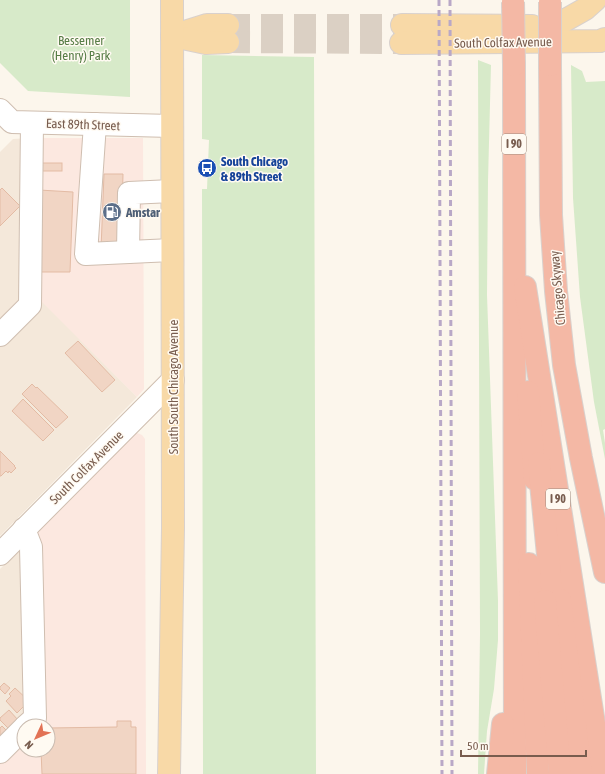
<svg xmlns="http://www.w3.org/2000/svg" width="605" height="774" viewBox="0 0 605 774" font-family="'Asap Condensed',sans-serif">
<rect width="100%" height="100%" fill="#fcf6ec"/>
<g fill="#f4e8da">
<path d="M32,138L30,289L137,397L0,536V152L13,139Z"/>
<path d="M29,540L35,718L0,752V569Z"/>
</g>
<g fill="#fce8e0">
<path d="M32,138H143L144,389L137,397L29,289Z"/>
<path d="M135,432L142,435L145,439L146,774H0V752L24,728V750H48V726H26L29,540Z"/>
</g>
<g fill="#d7eac9">
<path d="M0,0H130V97L28,91L0,63Z"/>
<path d="M202,55L314,57L316,774H203L202,189H207L209,140L202,139Z"/>
<path d="M478,60L491,65L488,181L487,295L498,601V640L494,689L487,731L484,774H478L480,634Z"/>
<path d="M571,65L582,71L586,82L605,81V429L603,430L605,443V459L594,402L580,297L573,198Z"/>
</g>
<g fill="#f1d5c4" stroke="#e3bba4">
<rect x="42" y="163" width="20" height="8"/>
<path d="M104,174H123L121,250L101,249Z"/>
<path d="M2,188L20,206L0,226V190Z"/>
<path d="M39,190L73,192L70,272H39Z"/>
<path d="M78,341L115,380L102,392L65,353Z"/>
<path d="M32,384L36,388L37,387L68,417L56,428L22,394Z"/>
<path d="M23,399L54,430L43,441L12,411Z"/>
<path d="M0,451L15,466H14L16,468L11,473L9,471L8,473L6,471L1,476H0Z"/>
<path d="M4,683L10,688L5,694L0,689V687Z"/>
<path d="M15,688L29,701L17,713L6,701L11,696L9,694Z"/>
<path d="M9,710L18,720L9,729L0,720V718Z"/>
<path d="M117,721H131V727H136V774H42L41,750H48V728L117,727Z"/>
<path d="M2,726L8,732L0,740V728Z"/>
</g>
<g fill="none" stroke-linecap="round" stroke-linejoin="round">
<g stroke="#dbd0c4" stroke-width="22" stroke-dasharray="22 11" stroke-linecap="butt">
<path d="M228,25H402"/>
<path d="M228,42L401,43"/>
</g>
<g stroke="#cfbeb0" stroke-width="24">
<g id="minor">
<path d="M0,110L12,122L172,126"/>
<path d="M95,124L86,254L172,250"/>
<path d="M128,252L129,193L172,191"/>
<path d="M0,335L30,305L32,123"/>
<path d="M24,529L31,547L35,718L26,726"/>
<path d="M0,554L173,380"/>
<path d="M0,752L24,728"/>
</g>
</g>
<g stroke="#d9d1cd" stroke-width="24">
<g id="major">
<path d="M402,25L532,26"/>
<path d="M555,26L585,9L595,0"/>
<path d="M172,36L207,25H228"/>
<path d="M173,36L206,43L228,42"/>
<path d="M401,43L600,41L605,39"/>
<path d="M169,774L173,528L172,0"/>
</g>
</g>
<g stroke="#d9d1cd" stroke-width="24">
<g id="highway">
<path d="M514,65L515,774"/>
<path d="M550,65L551,215L556,291L564,365L581,458L605,572"/>
<path d="M525,287L602,774"/>
<path d="M528,392L535,479"/>
<path d="M539,463L554,616"/>
<path d="M529,564L538,774"/>
<path d="M560,600L581,774"/>
<path d="M545,601L560,774"/>
<path d="M498,774L503,724"/>
</g>
</g>
<use href="#minor" stroke="#fff" stroke-width="22"/>
<use href="#major" stroke="#f8d9a7" stroke-width="22"/>
<use href="#highway" stroke="#f4b8a5" stroke-width="22"/>
<g stroke="#b9a8c7" stroke-width="3" stroke-dasharray="6 4" stroke-linecap="butt">
<path d="M439,0L442,774"/>
<path d="M450,0L452,774"/>
</g>
<g stroke="#d9d1cd" stroke-width="24" stroke-linecap="butt">
<g id="highway-bridge">
<path d="M513,2L514,65"/>
<path d="M550,2V65"/>
</g>
</g>
<use href="#highway-bridge" stroke="#f4b8a5" stroke-width="22"/>
</g>
<defs>
<g id="bus-disc" transform="scale(1)"><circle r="9.5" fill="#1a4fb4" stroke="#fffaf2"/><path d="M-5-6H5V4H4V6H2V4H-2V6H-4V4H-5ZM-3.5-4V0h7V-4ZM-3.5 1.2v1.5H-2V1.2ZM2 1.2v1.5H3.5V1.2Z" fill="#fff"/></g>
<g id="fuel-disc" transform="scale(1)"><circle r="9.5" fill="#5c6f8a" stroke="#fffaf2"/><path d="M-5.5-6h7V0h2V4h1.3V-2.5L3-4.5l.8-.8L6-3V5H2.5V1h-1V6h-7ZM-4.2-4.7v3.2H.2V-4.7Z" fill="#fff"/></g>
</defs>
<g fill-rule="evenodd">
<use href="#bus-disc" x="207" y="168"/>
<use href="#fuel-disc" x="112" y="212"/>
</g>
<g text-anchor="middle" stroke-width="3" stroke-linejoin="round" paint-order="stroke">
<g fill="#fffaf2" stroke="#a08b7f" stroke-width="1">
<rect x="502" y="134" width="24" height="20" rx="3"/>
<rect x="546" y="489" width="24" height="20" rx="3"/>
</g>
<g font-size="12" font-weight="bold" fill="#785c4e">
<text x="514" y="148">I 90</text>
<text x="558" y="503">I 90</text>
</g>
<g font-size="13" fill="#577d46" stroke="#fffaf2">
<text x="81" y="45">Bessemer<tspan x="81" dy="15">(Henry) Park</tspan></text>
</g>
<g font-size="13" fill="#785c4e" stroke="#fffaf2">
<text transform="translate(503 42) rotate(-1)" y="5">South Colfax Avenue</text>
<text transform="translate(83 124) rotate(2)" y="5">East 89th Street</text>
<text transform="translate(557 288) rotate(-95)" y="5">Chicago Skyway</text>
<text transform="translate(173 387) rotate(-90)" y="5">South South Chicago Avenue</text>
<text transform="translate(86 467) rotate(-45)" y="5">South Colfax Avenue</text>
</g>
<g font-size="13" font-weight="bold" fill="#164399" stroke="#fffaf2" text-anchor="start">
<text x="221" y="166">South Chicago<tspan x="221" dy="15">&amp; 89th Street</tspan></text>
</g>
<g font-size="13" font-weight="bold" fill="#4e5e75" stroke="#fffaf2" text-anchor="start">
<text x="126" y="217">Amstar</text>
</g>
</g>
<g transform="translate(36 738) rotate(226)"><circle r="19" fill="#fffaf2" stroke="#c9bbb0"/>
<path d="M0-3L7 15L0 10L-7 15Z" fill="#e27255"/>
<text y="-6" font-size="11" font-weight="bold" text-anchor="middle" fill="#785c4e">N</text>
</g>
<path d="M461 750v6h125v-6" fill="none" stroke="#785c4e" stroke-width="2"/>
<text x="467" y="750" font-size="12" fill="#785c4e" stroke="#fffaf2" stroke-width="3" paint-order="stroke">50 m</text>
</svg>
